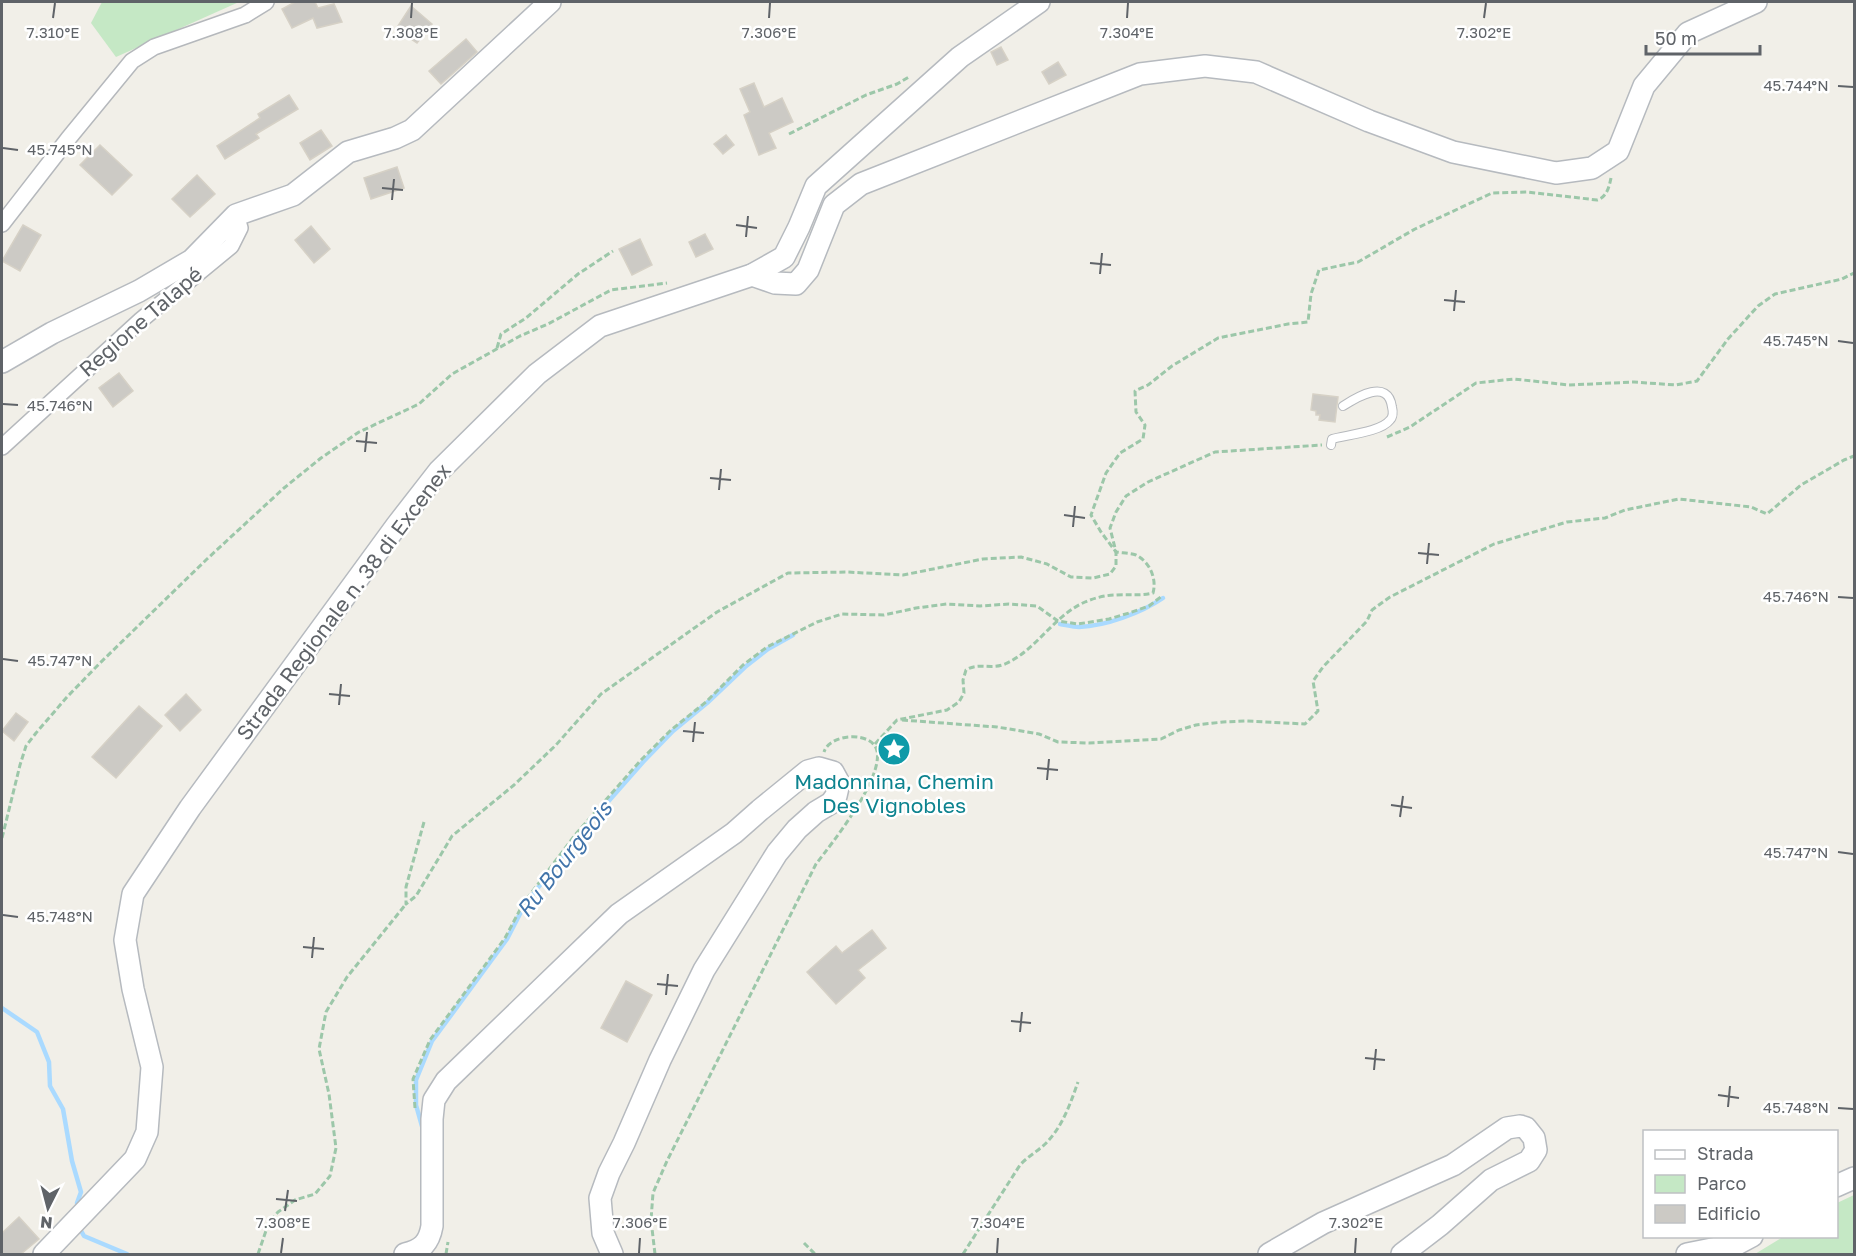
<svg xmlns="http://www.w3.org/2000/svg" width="1856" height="1256" viewBox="0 0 1856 1256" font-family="'Golos Text',sans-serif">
<rect width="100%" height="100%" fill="#f1efe8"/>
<g fill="#c5e8c5">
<path d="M102,2H239L116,57L91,23Z"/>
<path d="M1854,1195V1254H1755L1783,1237L1836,1236L1837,1203Z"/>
</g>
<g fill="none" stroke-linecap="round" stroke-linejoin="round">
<g stroke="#aadaff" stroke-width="4.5">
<path d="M1060,624C1066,625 1073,627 1079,627C1106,626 1141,613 1163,598"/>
<path d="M2,1008L37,1032L49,1062L50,1086L63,1109L72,1161L81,1192L77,1203L78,1210"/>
<path d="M423,1130L416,1105V1080L432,1041L507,939L524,906L577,837L643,762L673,731L707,703L745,667L768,649L793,635"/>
<path d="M79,1227L84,1236L127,1254"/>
</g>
</g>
<g fill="#cccac5" stroke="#d6d1c6" stroke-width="1.5">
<path d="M295,2H315L318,8L334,4L342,22L317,28L313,18L292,28L282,9Z"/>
<path d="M411,6L432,24L417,43L396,29Z"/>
<path d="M466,39L477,52L441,84L429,71Z"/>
<path d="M1001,47L1008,60L997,65L991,52Z"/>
<path d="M1058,62L1066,75L1049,84L1042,72Z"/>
<path d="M754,83L764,107L782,98L793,122L769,133L776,148L759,155L744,115L750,112L740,89Z"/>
<path d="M289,95L298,109L256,134L259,138L225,159L217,146L260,118L258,114Z"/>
<path d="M321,130L332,146L310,160L300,143Z"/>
<path d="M726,135L734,145L723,154L714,144Z"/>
<path d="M100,145L132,175L112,195L80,165Z"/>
<path d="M397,167L404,188L371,199L364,178Z"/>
<path d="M197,175L215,194L190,217L172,199Z"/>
<path d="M23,225L41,235L20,271L2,261Z"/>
<path d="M311,226L330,249L314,263L295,240Z"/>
<path d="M705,234L713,249L696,257L689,242Z"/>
<path d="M640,239L652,265L632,275L619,249Z"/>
<path d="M119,373L133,391L113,407L99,388Z"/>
<path d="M1313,394L1338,397L1335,422L1319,420L1320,415H1316V411L1311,410Z"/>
<path d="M186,694L201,710L180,731L165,715Z"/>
<path d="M139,706L162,726L116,778L92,757Z"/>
<path d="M16,713L28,722L14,741L2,731Z"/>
<path d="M872,930L886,948L858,970L865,978L836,1004L807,972L836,946L842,953Z"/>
<path d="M626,981L652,995L627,1042L601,1028Z"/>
<path d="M19,1217L39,1239L21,1254H2V1233Z"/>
</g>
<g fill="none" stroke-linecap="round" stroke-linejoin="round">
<g stroke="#b5b8bc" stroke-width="10">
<path id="lane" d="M1331,445L1332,439C1346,435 1381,432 1390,420C1393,417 1393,411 1392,407C1388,378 1357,397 1343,406"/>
</g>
<g stroke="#b5b8bc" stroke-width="18">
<g id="street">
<path d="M2,224L68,139L132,61L154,47L245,15L266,2"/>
<path d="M2,447L141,320L231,246L240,228L236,215"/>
</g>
</g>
<g stroke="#b6babf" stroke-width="24">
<g id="secondary">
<path d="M752,275L775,283L796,284L808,270L834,205L861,184L1140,74L1205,66L1256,72L1369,121L1453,152L1556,173L1592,168L1618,151L1644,86L1688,33L1756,2"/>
<path d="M2,362L52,333L139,291L192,260L236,215L293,195L348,152L395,138L412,130L550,2"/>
<path d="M1836,1186L1854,1178"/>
<path d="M44,1254L135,1159L147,1132L152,1067L133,989L125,940L133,894L190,808L397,525L439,471L537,374L600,326L752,275L784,257L799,227L816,186L960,57L1039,2"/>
<path d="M405,1254C422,1250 429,1243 432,1226V1119L434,1100L446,1081L619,914L734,833L760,810L808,771L819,768L833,772L839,783L836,796L831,803L816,812L797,829L777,853L704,970L660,1060L624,1143L609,1173L600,1198L603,1233L612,1254"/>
<path d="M1269,1254L1323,1223L1453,1165L1507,1128L1520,1126L1526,1128L1534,1138L1536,1150L1529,1161L1491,1180L1440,1225L1402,1254"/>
<path d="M1687,1254L1737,1244L1752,1236"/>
</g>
</g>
<g stroke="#9cc7a9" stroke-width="3" stroke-dasharray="6 3" stroke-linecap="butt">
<path d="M789,134L866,95L897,84L909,77"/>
<path d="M497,348L501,334L526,318L578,274L613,251"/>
<path d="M1387,437L1410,427L1476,383L1514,379L1569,385L1634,382L1676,385L1697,381L1728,339L1758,306L1775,294L1842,279L1854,273"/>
<path d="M902,720L997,727L1039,734L1058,742L1089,743L1161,739L1179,730L1196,725L1223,722L1247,721L1305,724L1318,711L1313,681L1323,667L1367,621L1372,610L1390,597L1494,544L1567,522L1605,518L1625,510L1679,499L1751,507L1767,514L1801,485L1844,460L1854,456"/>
<path d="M875,744L897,720L947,710L959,702L964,693L963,680L966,670C979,662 990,670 1005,664C1037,650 1053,616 1085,602C1094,598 1106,595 1116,595C1129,594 1140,596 1153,593C1157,579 1150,562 1136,555C1130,553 1123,553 1116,552L1101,532L1091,515L1106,473L1120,453L1143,439L1145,425L1136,412L1135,391L1148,385L1172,366L1218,338L1288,324L1308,322L1311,294L1319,270L1358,262L1415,229L1492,193L1527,192L1597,200C1607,197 1609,187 1611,178"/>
<path d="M424,822L406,887V904L416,896L452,836L514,785L556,745L601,694L717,612L788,573L847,572L903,575L983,559L1021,557L1047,564L1071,577L1093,578L1110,574L1116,566V552L1110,528L1116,512L1126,496L1148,482L1215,452L1322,445"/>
<path d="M2,838L20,765L26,746L36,733L67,697L99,664L207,559L284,488L321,458L359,432L419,404L452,374L520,336L548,324L611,290L667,283"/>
<path d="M415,1108L413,1079L430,1040L505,938L523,904L575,835L641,760L671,730L706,702L743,665L767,647L817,622L842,614L884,615L916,608L947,604L980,606L1009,604L1037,606L1058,621L1078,624L1109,619L1129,613L1149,606L1162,596"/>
<path d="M804,1243L815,1254"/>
<path d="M258,1254L269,1222L278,1212L295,1200L315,1194L330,1176L336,1148L329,1094L319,1049L326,1012L347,977L406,904"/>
<path d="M446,1254L448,1242"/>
<path d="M655,1254L651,1220L653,1193L667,1161L816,864C833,842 883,779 877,751C873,731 830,733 824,752"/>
<path d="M963,1254L1020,1165C1028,1156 1040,1150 1048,1141C1063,1125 1071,1102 1078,1082"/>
</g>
<use href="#lane" stroke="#fff" stroke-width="8"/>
<use href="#street" stroke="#fff" stroke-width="15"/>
<use href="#secondary" stroke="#fff" stroke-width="21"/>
</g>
<path fill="none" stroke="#5f6368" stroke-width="2" d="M53,18L55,3M411,18L412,3M769,18L770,3M1127,18L1128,3M1484,18L1486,3M1838,86L1853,87M3,148L18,150M382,188L403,190M392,200L394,179M736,225L757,228M746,237L748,216M1090,263L1111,265M1100,274L1102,253M1444,300L1465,302M1454,311L1456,290M1838,341L1853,343M3,404L18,405M356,441L377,443M365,452L367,432M710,478L731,480M719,490L721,469M1064,515L1085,518M1073,527L1075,506M1418,553L1439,555M1427,564L1429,543M1838,597L1853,598M3,659L18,661M329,694L350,696M339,705L341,684M683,731L704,733M693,742L695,722M1037,768L1058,770M1047,780L1049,759M1391,805L1412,808M1400,817L1403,796M1838,852L1853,854M3,915L18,917M303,947L324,949M312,958L314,937M657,984L678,986M666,995L668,974M1011,1021L1031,1023M1020,1032L1022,1012M1365,1058L1385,1060M1374,1070L1376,1049M1718,1095L1739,1098M1728,1107L1730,1086M1838,1108L1853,1109M276,1199L297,1201M285,1211L288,1190M281,1253L283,1238M639,1253L640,1238M997,1253L998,1238M1355,1253L1356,1238"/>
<defs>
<g id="sight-disc" transform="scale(1.725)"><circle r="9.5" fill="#0f9aa8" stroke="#fff"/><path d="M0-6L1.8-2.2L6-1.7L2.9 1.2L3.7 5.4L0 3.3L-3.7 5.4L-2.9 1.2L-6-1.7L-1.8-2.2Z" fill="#fff"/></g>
</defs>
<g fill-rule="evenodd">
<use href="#sight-disc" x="894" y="749"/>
</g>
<g text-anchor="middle" stroke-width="5" stroke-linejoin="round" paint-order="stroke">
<g font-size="21" fill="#5f6368" stroke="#fff">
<text transform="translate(141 322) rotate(-41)" y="7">Regione Talapé</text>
<text transform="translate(344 602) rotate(-53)" y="7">Strada Regionale n. 38 di Excenex</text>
</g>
<g font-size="21" fill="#0d838f" stroke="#fff">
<text x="894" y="789">Madonnina, Chemin<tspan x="894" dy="24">Des Vignobles</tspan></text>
</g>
<g font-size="22" font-style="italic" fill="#4174aa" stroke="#fff">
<text transform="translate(564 859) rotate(-52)" y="8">Ru Bourgeois</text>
</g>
</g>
<g font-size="15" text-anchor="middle" fill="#5f6368" stroke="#fff" stroke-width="5" stroke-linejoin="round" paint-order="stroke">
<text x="53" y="38">7.310°E</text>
<text x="411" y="38">7.308°E</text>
<text x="769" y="38">7.306°E</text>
<text x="1127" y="38">7.304°E</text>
<text x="1484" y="38">7.302°E</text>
<text x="1796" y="91">45.744°N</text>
<text x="60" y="155">45.745°N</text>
<text x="1796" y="346">45.745°N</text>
<text x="60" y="411">45.746°N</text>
<text x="1796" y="602">45.746°N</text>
<text x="60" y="666">45.747°N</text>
<text x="1796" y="858">45.747°N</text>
<text x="60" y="922">45.748°N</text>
<text x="1796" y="1113">45.748°N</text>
<text x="283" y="1228">7.308°E</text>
<text x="640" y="1228">7.306°E</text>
<text x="998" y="1228">7.304°E</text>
<text x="1356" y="1228">7.302°E</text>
</g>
<rect width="1856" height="1256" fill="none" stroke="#5f6368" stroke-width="6"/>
<rect x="1643" y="1130" width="195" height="108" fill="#ffffff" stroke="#bfc1c3" stroke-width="1.5"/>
<rect x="1655" y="1150" width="30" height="9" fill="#ffffff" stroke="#bfc1c3" stroke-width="1.5"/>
<text x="1697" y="1160" font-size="18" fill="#5f6368">Strada</text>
<rect x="1655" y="1175" width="30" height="18" fill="#c5e8c5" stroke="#bfc1c3" stroke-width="1.5"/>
<text x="1697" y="1190" font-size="18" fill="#5f6368">Parco</text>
<rect x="1655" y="1205" width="30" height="18" fill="#cccac5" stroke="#bfc1c3" stroke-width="1.5"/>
<text x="1697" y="1220" font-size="18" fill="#5f6368">Edificio</text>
<g transform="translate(48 1208) rotate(186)" stroke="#ffffff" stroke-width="4.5" paint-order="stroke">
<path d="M0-4.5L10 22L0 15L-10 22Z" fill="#5f6368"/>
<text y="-9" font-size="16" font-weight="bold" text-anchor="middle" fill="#5f6368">N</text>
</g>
<path d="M1646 45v9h114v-9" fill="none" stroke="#5f6368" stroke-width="3"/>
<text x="1655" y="45" font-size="18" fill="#5f6368" stroke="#ffffff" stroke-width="4.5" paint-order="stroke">50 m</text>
</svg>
